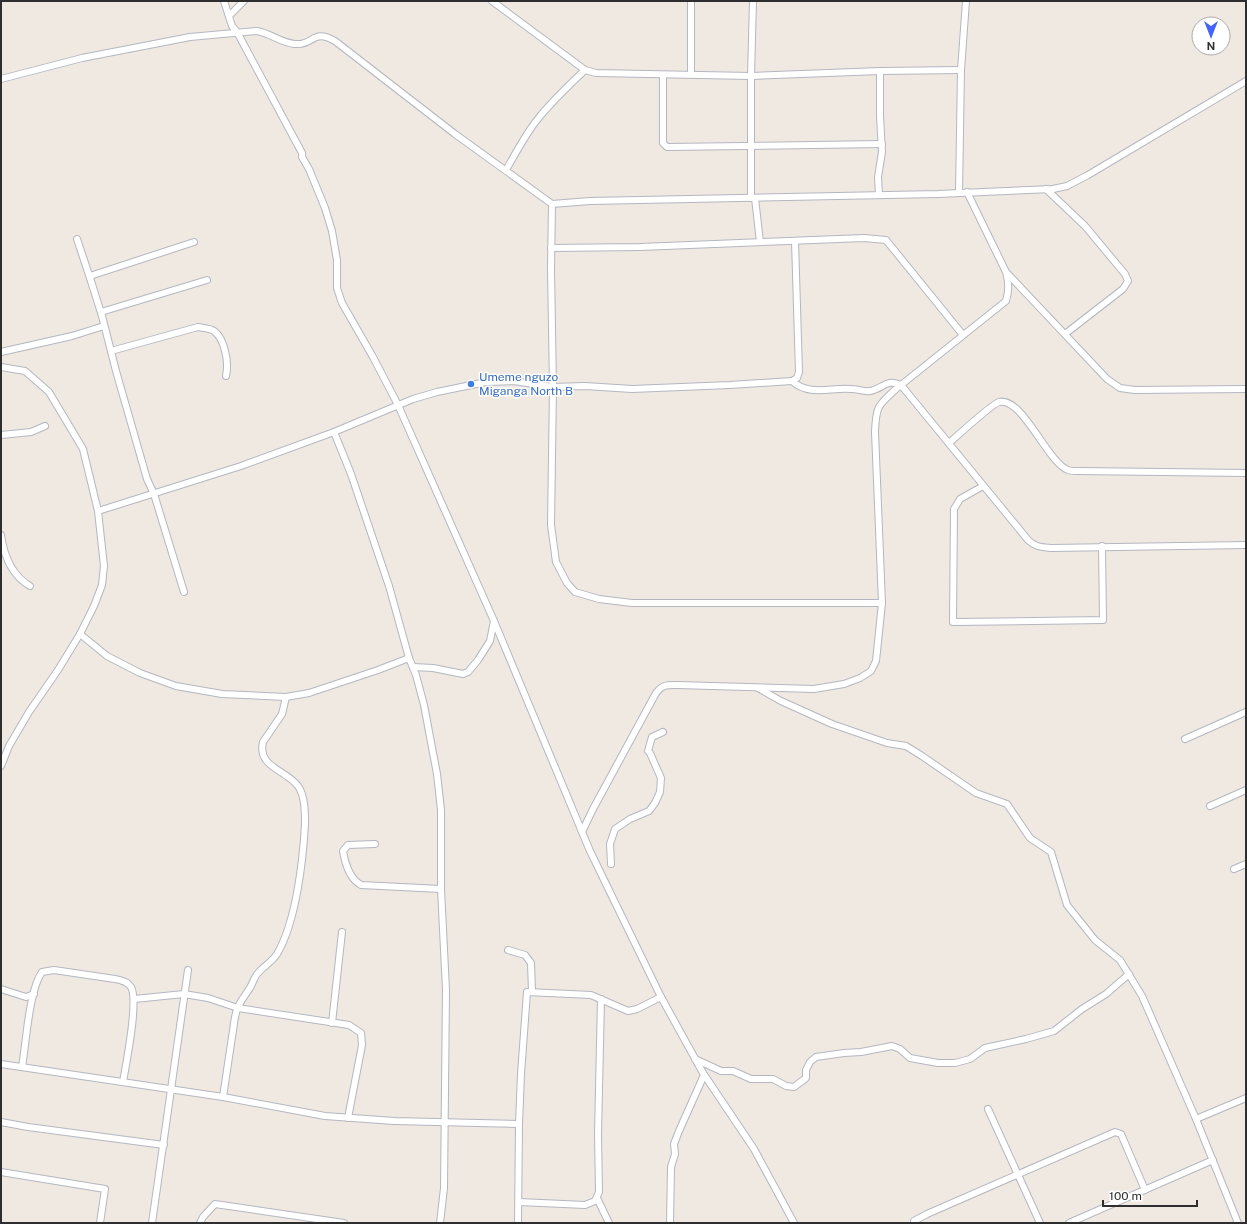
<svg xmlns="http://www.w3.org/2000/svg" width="1247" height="1224" viewBox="0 0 1247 1224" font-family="'Public Sans',sans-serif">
<rect width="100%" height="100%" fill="#efe9e1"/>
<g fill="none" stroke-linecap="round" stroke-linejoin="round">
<g stroke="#b4b7c1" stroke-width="8">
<g id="street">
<path d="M224,1L232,26L237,32L302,153V157L309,169L325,208L332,231L337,260V288L342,303L373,357L398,405L494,621L590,851L661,997L703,1073L754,1149L794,1223"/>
<path d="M492,1L585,70L596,73L751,76L880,71L961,70"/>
<path d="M229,16L244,1"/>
<path d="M691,74V1"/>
<path d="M663,75V143L667,147L882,144"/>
<path d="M1,79L82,58L190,37L257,31C270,33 281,43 295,44C314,46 312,28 335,41L455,134L552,204"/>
<path d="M506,170C516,153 525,135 537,120C551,102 568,86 585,70"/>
<path d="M1046,189L1085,226L1125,274L1128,281L1123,289L1065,334"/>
<path d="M959,192L961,70L966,1"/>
<path d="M879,195L878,177L882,152L880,116V71"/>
<path d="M751,198V76L753,1"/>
<path d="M755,198L760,242"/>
<path d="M77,239L90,278"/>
<path d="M551,248L640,247L864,238L886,240L963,335"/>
<path d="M1007,273L1107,379L1120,388L1135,390L1246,389"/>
<path d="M101,312L207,280"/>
<path d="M111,351L198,327C203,328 210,328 214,331C225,339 229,363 226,376"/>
<path d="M1,352L72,336L104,326"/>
<path d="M1,367L25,371L49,392L83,449L98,511L104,566L102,585L94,606L80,634L58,670L29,712L9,746L1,766"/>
<path d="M792,381C810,397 831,387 851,389C858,389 864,392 870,391C883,389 886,378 901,385L1028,540C1035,547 1041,547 1051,548L1246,545"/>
<path d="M334,432L351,474L389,586L409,658L416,675L424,705L437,774L441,810V889L446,990L444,1188L440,1223"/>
<path d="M1,435L31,432L45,426"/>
<path d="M949,443C957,436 992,404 999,402C1022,396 1047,462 1068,470C1070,471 1074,471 1077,471L1246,473"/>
<path d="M983,486L960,499L954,509L953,622L1103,620L1102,546"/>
<path d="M98,511L241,466L334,432L413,399L437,392L486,382L514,381L553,387L585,386L632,389L730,385L792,381L797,378L799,372L795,241"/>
<path d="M1,535C4,556 11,575 30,586"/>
<path d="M184,592L154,494L147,479L116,371L102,316L90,278L93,275L194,242"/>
<path d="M882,603H632L599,599L575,592L567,583L556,562L551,525L553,387L551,269L552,204L590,201L938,194L1053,189L1067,186L1088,175L1246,81"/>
<path d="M80,634L107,656L140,673L176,686L222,694L286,697L309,693L378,670L409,658"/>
<path d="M413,667L433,668L463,674L468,672L478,660L490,641L494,621"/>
<path d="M758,688L781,701L832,724L887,743L906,746L922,756L976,793L1007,804L1030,838L1051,852L1067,905L1095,940L1120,960L1142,996L1196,1119L1238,1223"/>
<path d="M286,697L282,714L263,742C257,767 286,770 298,786C305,796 305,812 305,824C303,861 296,922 277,954C272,962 264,966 258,973C255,976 253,982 251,986C247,993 241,1000 238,1007C234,1015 234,1027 232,1037C229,1057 226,1077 223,1097L325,1116L394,1121L519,1124"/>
<path d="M1185,739L1246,712"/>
<path d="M1210,806L1246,790"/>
<path d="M582,832L593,809L656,693C663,684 667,685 678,685L814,689L844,684L860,678L871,671L876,661L882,603L875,432C876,407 877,406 896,389L1006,301C1009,290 1009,283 1006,272L967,192"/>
<path d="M375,844L348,845L343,851C345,863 350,879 361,885L441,889"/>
<path d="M611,864L610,844L615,829L630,819L649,811L655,803L660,792L661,778L650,753L648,751L652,737L663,732"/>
<path d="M1234,869L1246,864"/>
<path d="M508,950L525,955L531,963L532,992"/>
<path d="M1,989L26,997L34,994"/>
<path d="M134,999L184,994L208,998L238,1008L349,1025L361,1033L362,1045L348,1118"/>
<path d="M332,1023L342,932"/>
<path d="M695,1059L721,1071H733L751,1079H773L786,1086L794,1087L806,1078V1070L810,1062L816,1057L844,1053L861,1052L892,1046L900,1049L910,1058L938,1063H955L970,1059L985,1048L1026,1039L1054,1031L1082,1009L1106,994L1129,974"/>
<path d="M1,1064L223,1097"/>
<path d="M22,1067C26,1044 29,990 42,972L54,970L115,979C121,980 128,982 131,987C139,1001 126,1064 123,1082"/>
<path d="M988,1109L1040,1223"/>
<path d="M1196,1119L1246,1098"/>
<path d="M1,1122L28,1127L164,1145"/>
<path d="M1,1172L105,1189L100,1223"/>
<path d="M597,1198L609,1223"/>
<path d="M519,1202L585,1205L595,1201L599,1192L598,1134L601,999"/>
<path d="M152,1223L188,970"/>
<path d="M200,1223L203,1217L215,1204L344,1223"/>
<path d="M518,1223L519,1124L521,1074L527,992L591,995L628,1011L637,1009L661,997"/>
<path d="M670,1223L671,1167L675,1154L674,1144L679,1131L704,1075"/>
<path d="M914,1223V1221L927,1214L1115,1132L1121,1134L1145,1190"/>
<path d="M1069,1223L1213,1160"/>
</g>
</g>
<use href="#street" stroke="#fff" stroke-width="6"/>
</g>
<circle fill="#3f7fe0" stroke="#fff" stroke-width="1.5" cx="471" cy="384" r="4"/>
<g text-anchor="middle" stroke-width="3" stroke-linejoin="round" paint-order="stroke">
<g font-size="12" fill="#366cbe" stroke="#fff" text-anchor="start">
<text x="479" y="381">Umeme nguzo<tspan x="479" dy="14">Miganga North B</tspan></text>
</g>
</g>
<rect width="1247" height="1224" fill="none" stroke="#2e2e2e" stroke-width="4"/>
<g transform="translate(1211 36) rotate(180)"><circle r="19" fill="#ffffff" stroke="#ababab"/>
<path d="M0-3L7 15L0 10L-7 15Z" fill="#4264fb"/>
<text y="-6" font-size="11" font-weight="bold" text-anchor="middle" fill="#2e2e2e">N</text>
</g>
<path d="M1103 1200v6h94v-6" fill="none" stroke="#2e2e2e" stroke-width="2"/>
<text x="1109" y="1200" font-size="12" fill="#2e2e2e" stroke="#ffffff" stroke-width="3" paint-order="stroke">100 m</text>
</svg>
